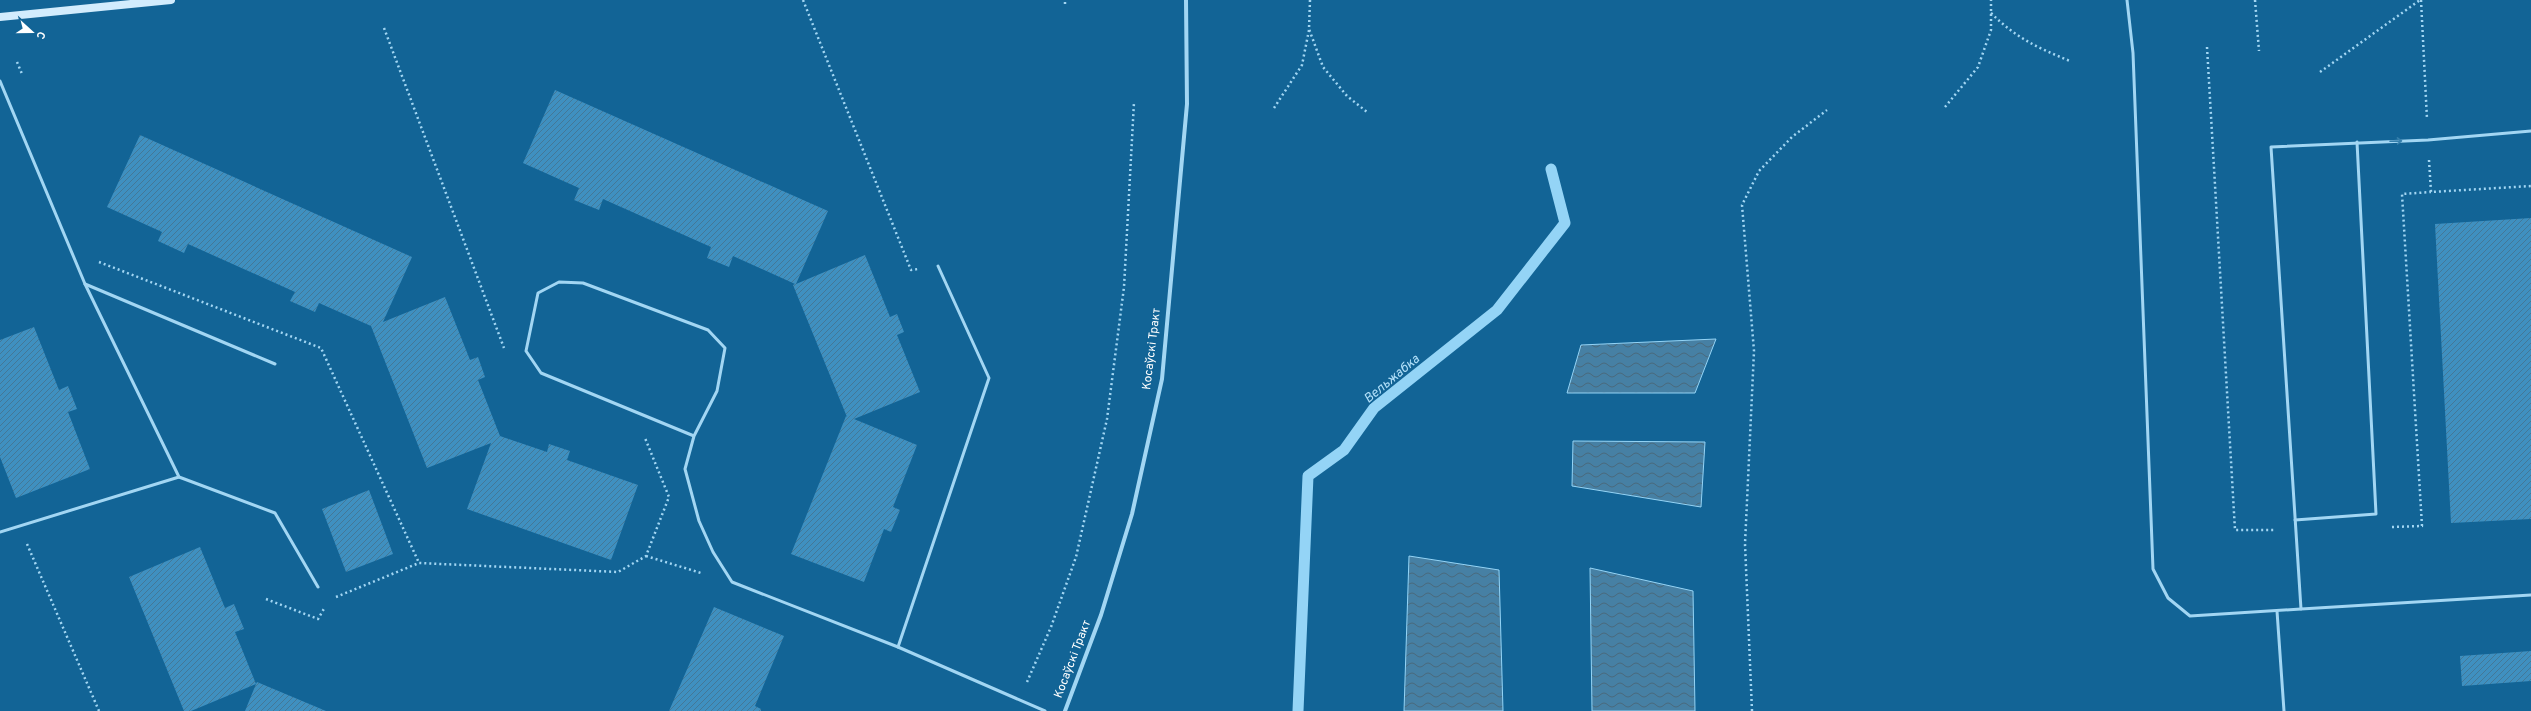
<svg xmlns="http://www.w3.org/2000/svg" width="2531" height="711" viewBox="0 0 2531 711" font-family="Overpass,sans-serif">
<defs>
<pattern id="water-waves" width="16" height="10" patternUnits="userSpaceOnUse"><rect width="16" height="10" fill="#4680a4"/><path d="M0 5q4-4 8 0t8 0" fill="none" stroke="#49697c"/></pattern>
<pattern id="building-hatch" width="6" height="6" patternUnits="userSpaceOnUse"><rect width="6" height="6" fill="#3f90c0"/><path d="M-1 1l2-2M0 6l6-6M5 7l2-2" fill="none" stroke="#447897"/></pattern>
</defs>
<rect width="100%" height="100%" fill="#126496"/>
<g fill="url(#water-waves)" stroke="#94d4f6">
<path d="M1716,339L1695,393H1567L1581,345Z"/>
<path d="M1573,441L1705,442L1701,507L1572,486Z"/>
<path d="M1409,556L1499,570L1503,711H1404Z"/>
<path d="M1590,568L1693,591L1695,711H1592Z"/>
</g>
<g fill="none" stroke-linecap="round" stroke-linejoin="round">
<path stroke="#94d4f6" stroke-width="11" d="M1298,711L1308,476L1344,450L1374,408L1497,310L1565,223L1551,169"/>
</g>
<g fill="url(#building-hatch)">
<path d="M555,90L828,211L796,284L865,255L890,317L897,314L904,332L897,335L920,392L854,419L917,445L893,507L900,510L891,532L884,529L864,582L791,554L846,416L847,417L793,285L795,284L733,256L729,267L707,258L711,247L603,199L599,210L574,200L579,188L523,163Z"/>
<path d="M140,135L412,257L383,322L445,297L470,360L478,357L485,377L478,380L500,436L547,452L549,444L570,451L567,460L638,485L611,560L467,509L491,443L427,468L371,326L319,303L315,312L290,301L295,292L188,244L184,253L158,241L162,232L107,207Z"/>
<path d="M2531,218V519L2451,523L2435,224Z"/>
<path d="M34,327L59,390L68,386L77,409L68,412L90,469L16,498L0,457V340Z"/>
<path d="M369,490L393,554L346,572L322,509Z"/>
<path d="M200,547L225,608L234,604L244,629L235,632L256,684L257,682L326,711H245L256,684L191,711H184L129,577Z"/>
<path d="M714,607L784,636L755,706L761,709V711H669Z"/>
<path d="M2531,651V681L2462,686L2460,656Z"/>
</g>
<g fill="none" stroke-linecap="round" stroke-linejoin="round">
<g stroke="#a2d6f3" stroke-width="2.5" stroke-dasharray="2 3" stroke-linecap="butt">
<path d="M803,0L911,270L918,269"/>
<path d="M1310,0L1309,29L1323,67L1347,96L1367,112"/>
<path d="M2255,0L2259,51"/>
<path d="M2421,0L2427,119"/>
<path d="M1065,4V0"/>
<path d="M1991,13C2016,38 2038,48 2070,61"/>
<path d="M384,28L504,348"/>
<path d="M2207,47L2235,530H2275"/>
<path d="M17,62L22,74"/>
<path d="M2320,72L2420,0"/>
<path d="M1945,107L1978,67L1991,30V0"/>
<path d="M1274,108L1302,65L1309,30"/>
<path d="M2429,160L2431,192L2531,186"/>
<path d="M99,262L321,348L419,563"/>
<path d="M2392,527L2422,526L2402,194L2431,192"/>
<path d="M27,544L99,711"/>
<path d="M646,556L701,573"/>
<path d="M336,597L419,563L618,572L646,556L669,497L645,438"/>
<path d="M266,599L318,619L325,607"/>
<path d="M1027,682L1051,627L1076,557L1107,419L1124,287L1134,102"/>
<path d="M1752,711L1745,544L1754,351L1742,205L1759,171L1792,137L1827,110"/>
</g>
<g stroke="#a2d6f3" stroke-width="3">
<path d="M2127,0L2133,53L2153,569L2168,598L2190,616L2301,609"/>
<path d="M0,81L85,284L179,477L275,513L318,587"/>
<path d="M2531,131L2428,140L2271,147L2301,609L2531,595"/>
<path d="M85,284L275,364"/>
<path d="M694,436L541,373L526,351L538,293L559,282L583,283L708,330L725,348L717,391L694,436L685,469L699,521L713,552L732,582L898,647L1045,711"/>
<path d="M2295,520L2376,514L2357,142"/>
<path d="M0,532L179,477"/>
<path d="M2277,611L2284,711"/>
<path d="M898,647L989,378L938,266"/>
</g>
<path stroke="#a2d6f3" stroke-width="4" d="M1065,711L1101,615L1132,514L1162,379L1187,104L1186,0"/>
<path stroke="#d2ecfd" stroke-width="8" d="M0,17L171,0"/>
</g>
<defs><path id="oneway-shaft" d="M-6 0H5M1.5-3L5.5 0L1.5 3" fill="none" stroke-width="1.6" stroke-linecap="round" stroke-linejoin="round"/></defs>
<use stroke="#3680ad" href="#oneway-shaft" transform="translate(2396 141) rotate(-2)"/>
<g text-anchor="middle" stroke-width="3" stroke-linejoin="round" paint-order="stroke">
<g font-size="12" fill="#fff" stroke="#126496">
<text transform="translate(1151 349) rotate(-83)" y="4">Косаўскі Тракт</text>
<text transform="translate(1072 659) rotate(-69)" y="4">Косаўскі Тракт</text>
</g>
<g font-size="13" font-style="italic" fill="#b3e1fa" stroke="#126496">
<text transform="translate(1391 378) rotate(-40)" y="5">Вельжабка</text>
</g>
</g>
<g transform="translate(32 32) rotate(111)" stroke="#126496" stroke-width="3" paint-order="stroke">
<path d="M0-3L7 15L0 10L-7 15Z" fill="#ffffff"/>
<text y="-6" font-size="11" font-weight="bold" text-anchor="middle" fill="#ffffff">С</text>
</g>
</svg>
